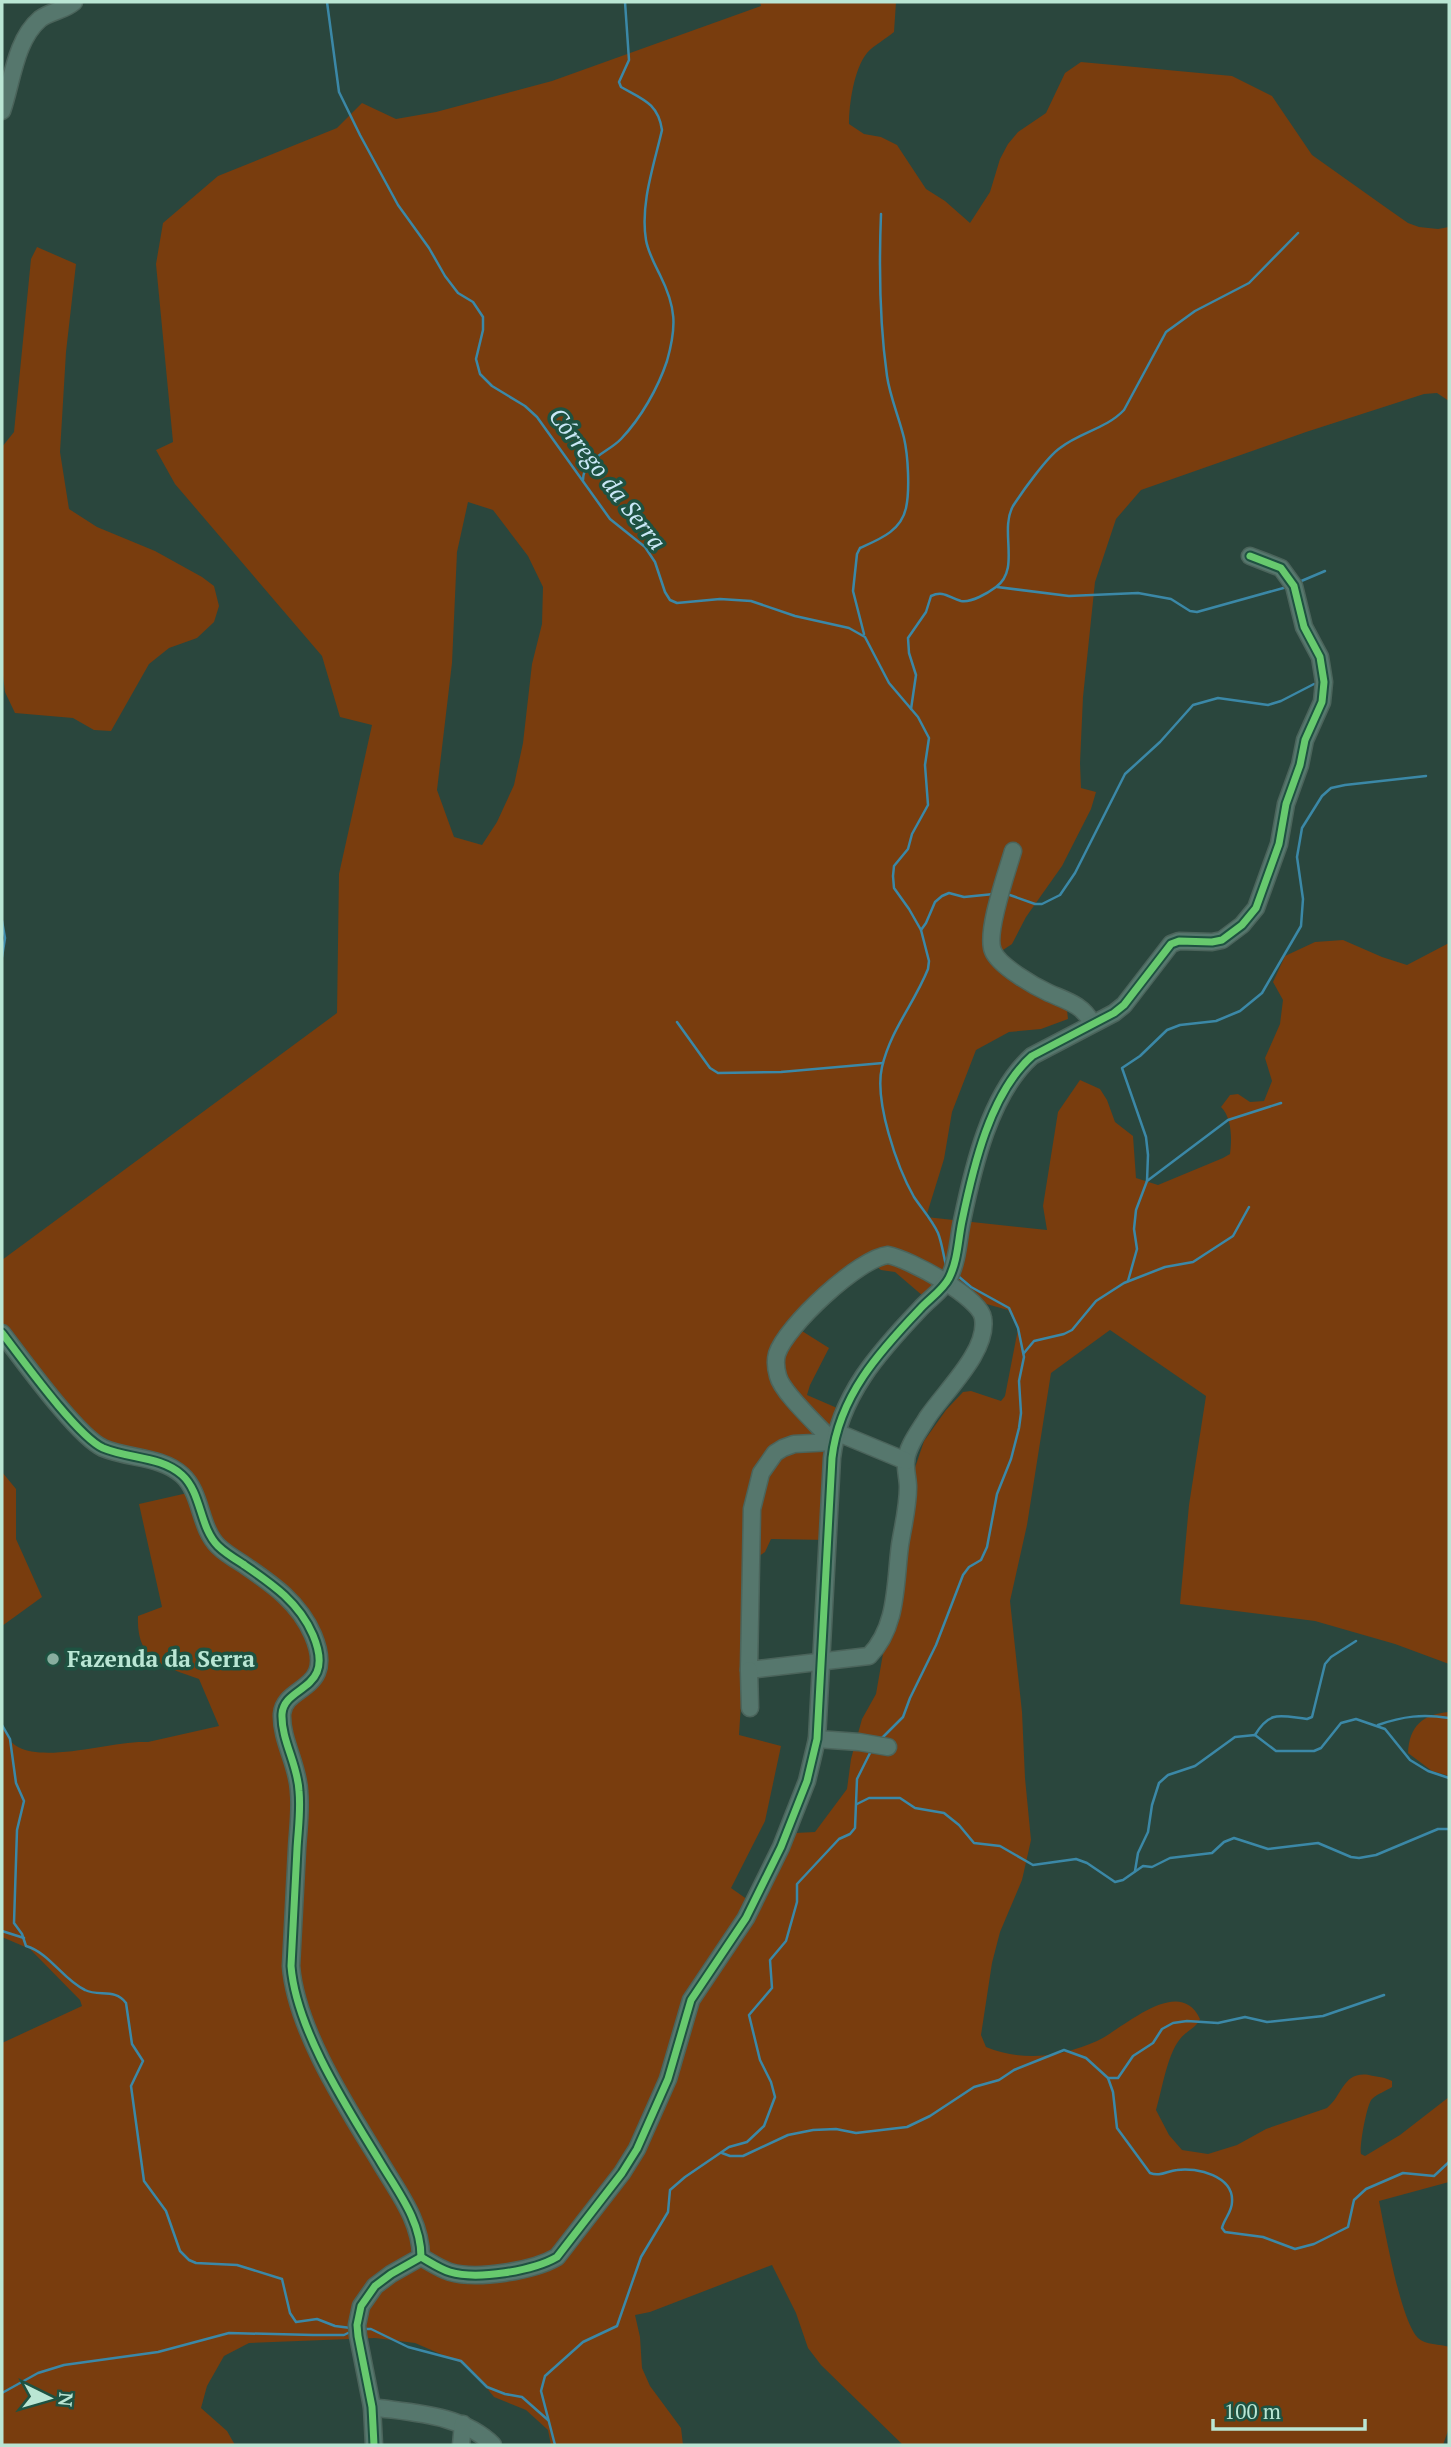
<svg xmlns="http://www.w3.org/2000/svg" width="1451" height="2447" viewBox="0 0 1451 2447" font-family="'PT Serif',serif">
<rect width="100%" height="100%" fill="#2a463d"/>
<g fill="#793d0e" fill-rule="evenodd">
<path d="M760,2H896L894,32C886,39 874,45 867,53C854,69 849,104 849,124L864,134L881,137L897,145L926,189L945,201L970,223L990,192L1000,159L1008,144L1018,132L1046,113L1065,73L1081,62L1232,76L1272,96L1312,155L1388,209L1408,223L1419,227L1438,229L1449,227V401L1437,393L1424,394L1306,432L1141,490L1116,519L1095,582L1083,697L1080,763L1081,788L1096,792L1091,809L1062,866L1026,917L1012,944L1003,950L1000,961L1066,1001L1068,1019L1041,1029L1009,1032L976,1050L952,1112L944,1159L926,1217L1047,1230L1043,1206L1058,1112L1080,1080L1100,1089L1107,1100L1115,1122L1133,1136L1136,1178L1158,1185L1223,1158L1230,1154C1232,1139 1232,1118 1221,1107L1230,1095L1238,1094L1250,1102L1264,1101L1272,1081L1265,1058L1280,1024L1283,1000L1273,982L1285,956L1315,942L1343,940L1382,957L1407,965L1449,943V1664L1395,1644L1315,1621L1180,1604L1189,1505L1206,1396L1110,1330L1051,1373L1027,1525L1010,1601L1022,1712L1025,1778L1031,1840L1022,1880L1000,1932L992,1963L981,2035L986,2047C1023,2062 1061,2057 1097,2041C1123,2029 1179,1974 1200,2019C1195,2029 1186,2031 1180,2039C1167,2055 1162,2090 1156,2110L1169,2135L1182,2150L1208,2154L1237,2145L1266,2129L1327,2108C1343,2095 1343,2071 1369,2075C1377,2077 1385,2077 1392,2081V2087C1386,2091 1377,2094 1372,2099C1367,2103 1359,2147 1361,2154L1365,2156L1400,2135L1449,2097V2182L1379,2201C1385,2230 1400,2319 1418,2338C1425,2345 1441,2344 1449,2347V2428L1443,2445H903L821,2365L808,2348L796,2313L772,2265L650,2312L635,2315L640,2337L642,2368L650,2386L681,2428L683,2445H551L548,2430L526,2410L494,2397L471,2369L459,2362L415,2343L375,2338L249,2343L224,2356L207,2386L201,2408L227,2431L235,2445H2V2043L82,2006L80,2000L30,1949L2,1937V1726C6,1734 9,1742 18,1747C49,1763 113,1740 148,1742L219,1726L199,1679C163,1666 136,1661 138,1616L162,1607L139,1504L192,1492L185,1472L131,1451L93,1433L21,1352L2,1323V1260L337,1013L339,874L372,725L340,717L322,656L175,484L156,450L173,442L156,264L163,223L218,176L337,128L362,103L396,119L436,112L552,81L761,6ZM468,502L493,510L528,556L543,587L542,624L532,664L523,743L514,785L497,822L482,845L454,837L437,790L452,663L457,552ZM867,1259L881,1270L895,1272L930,1302L951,1287L972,1300L1008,1310L1018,1329L1005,1396L1001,1401L971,1391L963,1392L946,1410L924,1441L903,1503L885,1642L876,1694L862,1719L851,1759L847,1789L815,1832L795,1833L758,1907L731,1888L765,1821L781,1746L739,1735L750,1562L765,1552L771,1539L828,1540L844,1411L807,1395L810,1385L829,1348L802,1331L833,1288Z"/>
<path d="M37,247L76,264L66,352L60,452L69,509L97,527L155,551L202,577L214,586L219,606L214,622L197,638L169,648L149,664L111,731L94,730L73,718L15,713L5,692L2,667V447L14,432L31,259Z"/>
<path d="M2,1472L16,1489V1539L42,1597L2,1626Z"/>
<path d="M1449,1712V1776L1432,1771L1408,1753C1409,1726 1423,1714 1449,1712Z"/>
</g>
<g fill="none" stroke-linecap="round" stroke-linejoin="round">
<g stroke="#3b88a7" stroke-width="2.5">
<path d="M327,2L339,92L360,135L398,205L429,248L445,276L458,293L473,302L483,317V330L476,359L480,374L492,386L525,406L537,417L610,519L645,547L655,562L665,592L670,600L677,603L720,599L751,601L795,616L849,628L865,637L889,683L918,717L929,738L925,765L928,805L912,834L908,849L894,866L893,876L894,888L909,909L921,930L929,961L928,969C914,1004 891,1029 882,1067C874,1101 897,1167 914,1197C922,1209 932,1220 938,1233C942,1243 943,1254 946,1265"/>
<path d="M583,480C583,459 609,452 621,439C641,418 658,388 667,361C677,326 676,307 660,275C654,263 648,252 646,240C640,204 654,165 662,130C658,103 642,99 621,87L619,82L629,60L625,2"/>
<path d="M1299,582L1325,571"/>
<path d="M997,587L1069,596L1138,593L1171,599L1190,611L1197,612L1287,587"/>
<path d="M864,634L853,591L857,554L860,548C880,539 901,531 906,508C910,490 908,455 904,438C899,417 890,397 887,376C880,326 879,264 881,214"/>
<path d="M911,709L916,675L909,653L908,638L926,612L931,596C944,590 949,598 961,601C971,603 988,593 996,587C1021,569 999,531 1013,506C1022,492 1047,457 1060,448C1080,432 1106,429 1124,410L1166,332L1195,311L1249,283L1298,233"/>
<path d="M1007,894L1035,904H1042L1060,895L1075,873L1125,774L1160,742L1193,705L1218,698L1268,705L1281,701L1314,684"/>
<path d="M2,921L5,938L2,957"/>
<path d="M921,930L926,923L935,902L942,896L949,893L964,897L994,894"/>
<path d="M677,1022L710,1068L718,1073L781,1072L883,1063"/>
<path d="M1147,1181L1228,1120L1281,1103"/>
<path d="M1128,1281L1137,1249L1134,1229L1136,1210L1147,1181L1148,1155L1146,1137L1122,1068L1140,1056L1167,1030L1180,1025L1216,1021L1240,1011L1262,993L1301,926L1303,899L1297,857L1302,828L1322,796L1331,788L1345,785L1426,776"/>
<path d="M1024,1353L1034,1341L1064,1334L1072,1330L1096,1301L1124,1283L1165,1267L1193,1262L1233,1236L1249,1207"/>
<path d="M2,1725L10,1739L16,1783L24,1801L17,1830L14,1923L22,1934L26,1946C50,1953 63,1980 85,1990C99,1997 115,1988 126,2003L132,2044L143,2061L131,2086L144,2181L166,2211L180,2251L189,2260L196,2263L237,2265L282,2279L290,2313L296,2322L317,2319L335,2326L351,2328"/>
<path d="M1378,1725C1403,1716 1423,1714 1449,1718"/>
<path d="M1255,1735C1270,1710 1280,1716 1307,1719L1312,1717L1325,1664L1331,1657L1356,1641"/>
<path d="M881,1739L903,1717L910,1698L936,1645L963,1575L969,1567L981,1560L987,1547L997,1494L1011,1459L1019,1428L1021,1413L1019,1381L1024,1357L1018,1328L1009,1308L971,1287L958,1276"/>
<path d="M857,1804L869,1798H900L915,1808L944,1813L959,1825L974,1843L1000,1846L1033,1865L1076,1859L1087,1863L1115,1882L1123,1880L1143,1866L1152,1867L1170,1858L1212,1853L1224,1842L1234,1838L1268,1849L1318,1843L1351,1857L1359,1858L1376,1855L1438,1829H1449"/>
<path d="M1135,1871L1138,1853L1148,1832L1152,1805L1159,1783L1168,1775L1195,1766L1235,1737L1255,1735L1276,1751H1314L1321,1748L1341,1723L1356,1719L1385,1729L1410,1760L1428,1771L1449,1778"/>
<path d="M2,1931L24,1938"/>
<path d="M1108,2078H1118L1133,2056L1153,2043L1162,2029L1173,2023L1187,2021L1218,2023L1245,2017L1267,2022L1323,2016L1384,1995"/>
<path d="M722,2153L730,2156H743L788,2135L813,2130L836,2129L856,2133L907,2127L930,2116L974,2087L999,2080L1014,2070L1064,2050L1086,2058L1108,2078L1113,2092L1117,2128L1150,2173C1160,2177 1167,2171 1177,2170C1197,2167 1234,2176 1232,2202C1232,2212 1224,2219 1222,2228L1225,2232L1263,2237L1295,2249L1314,2244L1348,2227L1354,2200L1366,2189L1403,2173L1434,2176L1449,2162"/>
<path d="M365,2329H371L408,2347L461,2361L487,2387L505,2394L522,2397L548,2420"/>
<path d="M2,2393L38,2373L64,2365L158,2352L229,2333L313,2335H344L352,2331"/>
<path d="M555,2445L541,2391L545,2376L583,2342L617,2326L641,2257L668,2212L670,2190L685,2177L729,2147L747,2142L764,2126L775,2097L771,2082L760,2060L749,2015L772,1988L770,1960L786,1941L797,1902V1884L839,1839L850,1834L855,1828L857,1779L872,1749"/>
</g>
<g stroke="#4b645b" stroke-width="19">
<g id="minor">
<path d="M2,111C12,83 15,40 40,19C50,11 64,11 74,2"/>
<path d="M1013,851C1007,872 985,933 993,951C999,966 1034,986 1049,993C1067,1001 1083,1005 1092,1023"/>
<path d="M888,1255C909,1259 980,1297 983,1318C989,1351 944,1392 927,1418C920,1430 907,1446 906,1461C905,1469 908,1479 908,1487C908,1507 903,1526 900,1545C895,1582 898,1627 869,1656L749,1670L752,1509L761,1473L775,1453L783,1448L794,1444L833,1442C820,1427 782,1393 778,1376C776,1369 775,1361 777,1354C786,1326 859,1258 888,1255Z"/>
<path d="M2,1333C22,1359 77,1436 103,1448C129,1459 161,1456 182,1475C202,1493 199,1527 218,1546C225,1553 235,1559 243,1564C272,1584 299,1602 313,1635C337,1692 284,1684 282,1714C281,1740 298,1765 299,1791C301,1811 298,1830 297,1849C295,1888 293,1927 291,1966C296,2029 346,2106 379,2160C397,2191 421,2220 421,2257"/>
<path d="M836,1432L906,1461"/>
<path d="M749,1670L750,1708"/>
<path d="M817,1739L859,1742L888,1747"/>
<path d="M372,2407C412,2413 462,2414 493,2445"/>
<path d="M374,2445L372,2407L358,2336L357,2325L361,2306L375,2286L391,2274L421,2257C430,2262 440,2269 450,2272C477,2280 533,2271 557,2257L622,2173L637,2149L668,2079L691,2000L746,1918L781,1847L807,1781L817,1739L832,1458C839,1396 879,1352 920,1309C929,1299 943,1290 949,1278C958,1260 958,1240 962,1221C973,1168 990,1093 1032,1056L1114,1013L1124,1005L1171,944L1179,941L1212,942L1222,940L1242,925L1256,908L1279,844L1286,804L1300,765L1305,740L1322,702L1324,682L1320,657L1304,627L1294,586L1281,568L1250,556"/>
<path d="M461,2445L463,2424"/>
</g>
</g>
<use href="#minor" stroke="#56776d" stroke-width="16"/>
<g stroke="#1e5241" stroke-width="11">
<g id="cycleway">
<path d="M2,1333C22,1359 77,1436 103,1448C129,1459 161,1456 182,1475C202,1493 199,1527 218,1546C225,1553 235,1559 243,1564C272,1584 299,1602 313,1635C337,1692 284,1684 282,1714C281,1740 298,1765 299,1791C301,1811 298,1830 297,1849C295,1888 293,1927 291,1966C296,2029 346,2106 379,2160C397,2191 421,2220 421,2257"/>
<path d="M374,2445L372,2407L358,2336L357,2325L361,2306L375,2286L391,2274L421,2257C430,2262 440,2269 450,2272C477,2280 533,2271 557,2257L622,2173L637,2149L668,2079L691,2000L746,1918L781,1847L807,1781L817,1739L832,1458C839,1396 879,1352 920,1309C929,1299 943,1290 949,1278C958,1260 958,1240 962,1221C973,1168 990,1093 1032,1056L1114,1013L1124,1005L1171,944L1179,941L1212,942L1222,940L1242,925L1256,908L1279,844L1286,804L1300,765L1305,740L1322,702L1324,682L1320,657L1304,627L1294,586L1281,568L1250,556"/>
</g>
</g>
<use href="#cycleway" stroke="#67ca6e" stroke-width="7"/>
</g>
<circle fill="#88ae9f" stroke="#1e5241" stroke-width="2.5" cx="53" cy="1659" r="7"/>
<g text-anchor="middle" stroke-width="7" stroke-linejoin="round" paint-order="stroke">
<g font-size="23" font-weight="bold" fill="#bae6d4" stroke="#1e5241" text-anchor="start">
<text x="67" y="1667">Fazenda da Serra</text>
</g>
<g font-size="24" font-style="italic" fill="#c9e7f6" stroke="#1e5241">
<text transform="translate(607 479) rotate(52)" y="8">Córrego da Serra</text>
</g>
</g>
<rect width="1451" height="2447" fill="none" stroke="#bae6d4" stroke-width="7"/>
<g transform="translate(49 2398) rotate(95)" stroke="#1e5241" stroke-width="5" paint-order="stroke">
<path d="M0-5L12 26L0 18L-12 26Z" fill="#bae6d4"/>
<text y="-10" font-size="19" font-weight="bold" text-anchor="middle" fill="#bae6d4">N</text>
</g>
<path d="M1213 2419v10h152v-10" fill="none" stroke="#bae6d4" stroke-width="3.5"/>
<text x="1224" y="2419" font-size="21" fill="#bae6d4" stroke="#1e5241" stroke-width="5" paint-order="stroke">100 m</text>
</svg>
